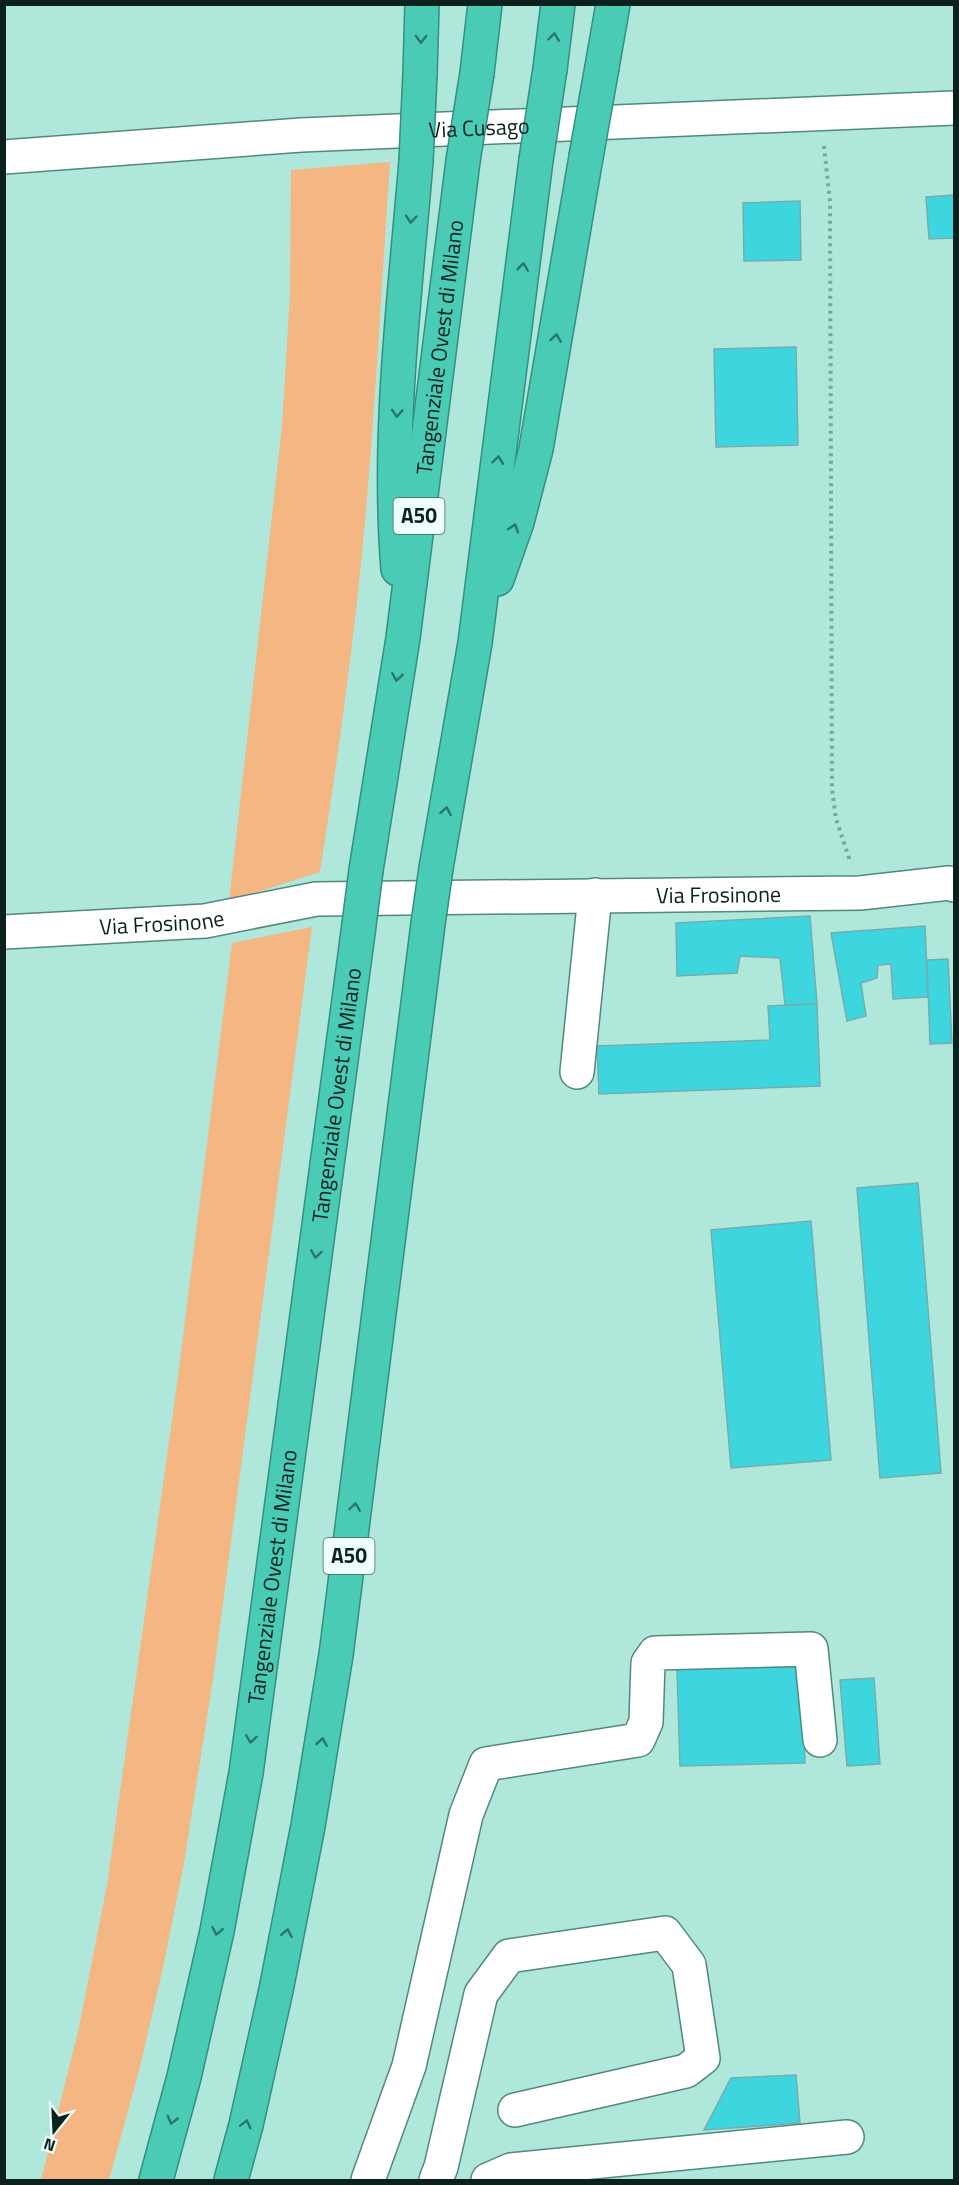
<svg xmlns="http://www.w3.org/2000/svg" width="959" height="2185" viewBox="0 0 959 2185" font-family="'Titillium Web',sans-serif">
<rect width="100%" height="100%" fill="#afe7db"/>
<g fill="#f4b683">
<path d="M390,162C380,309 373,456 357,602C347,692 334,782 320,872L229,901L282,426L290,294L291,170Z"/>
<path d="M312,927L213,1679L184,1863L164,1963L140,2067L109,2180H41L79,2027L107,1885L178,1377L232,943Z"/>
</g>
<g fill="#3ed6de" stroke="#74adb0" stroke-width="1.5">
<path d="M954,195V238L929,239L926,197Z"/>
<path d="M800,201L801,260L744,261L743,203Z"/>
<path d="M796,347L798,445L716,447L714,349Z"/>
<path d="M810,916L817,1004L785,1005L780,958L740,956L737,973L677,976L676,923Z"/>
<path d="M925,926L928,997L893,999L891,964L878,965L877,978L861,983L866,1016L847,1021L831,933Z"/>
<path d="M948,959L952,1043L930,1044L927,960Z"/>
<path d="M817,1004L820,1086L599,1094L597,1046L770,1040L768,1006Z"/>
<path d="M918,1183L941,1473L880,1478L857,1188Z"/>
<path d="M811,1221L831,1460L731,1468L711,1230Z"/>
<path d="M802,1666L805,1763L680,1766L677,1669Z"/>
<path d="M874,1678L880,1764L847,1766L840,1680Z"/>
<path d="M796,2075L800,2123L704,2130L731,2078Z"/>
</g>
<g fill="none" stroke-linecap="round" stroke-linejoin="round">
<g stroke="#52887d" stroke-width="36">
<g id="minor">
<path id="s1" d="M4,157L301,135L954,108"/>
<path id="s2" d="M4,932L205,921L316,899L860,893L949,883L954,885"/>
<path d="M577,1072L595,895"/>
<path d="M368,2180L409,2066L466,1815L486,1764L638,1740L646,1722L648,1663L655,1653L811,1649L820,1740"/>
<path d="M436,2180L441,2167L481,1994L509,1956L665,1933L689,1965L703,2058L686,2071L515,2110"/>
<path d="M488,2180L511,2170L847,2137"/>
</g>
</g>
<g stroke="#339080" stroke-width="36">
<g id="highway">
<path d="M602,67L613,4"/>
<path d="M550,69L558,4"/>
<path d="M477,73L485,4"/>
<path d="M420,74L422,4"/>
<path d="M398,569C387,433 405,296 416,161"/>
<path d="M497,579L517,522L536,449L586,157"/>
<path d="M436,868L475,643L536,160"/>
<path id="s3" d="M366,870L403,638L463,161"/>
<path id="s4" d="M156,2180L184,2077L217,1931L246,1773L359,925"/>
<path d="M231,2180L246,2125L276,1990L308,1826L336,1655L428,924"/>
</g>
</g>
<path stroke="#79a69d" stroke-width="4" stroke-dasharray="3 4.5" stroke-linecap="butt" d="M824,146L830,202L832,789L836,819L850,861"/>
<use href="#minor" stroke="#fff" stroke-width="33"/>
<use href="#highway" stroke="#49cbb6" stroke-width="33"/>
<g stroke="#339080" stroke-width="36" stroke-linecap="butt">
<g id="highway-bridge">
<path d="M586,157L602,67"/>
<path d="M536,160L550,69"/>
<path d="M416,161L420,74"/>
<path d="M463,161L477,73"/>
<path d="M428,924L436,868"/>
<path d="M359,925L366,870"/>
</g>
</g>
<use href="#highway-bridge" stroke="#49cbb6" stroke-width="33"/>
</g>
<defs><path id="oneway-chevron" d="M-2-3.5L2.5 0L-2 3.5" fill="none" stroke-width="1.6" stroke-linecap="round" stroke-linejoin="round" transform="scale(1.5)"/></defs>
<g stroke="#2a766a">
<use href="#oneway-chevron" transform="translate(554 37) rotate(-83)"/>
<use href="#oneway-chevron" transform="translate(421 39) rotate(91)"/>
<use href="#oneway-chevron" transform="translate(411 219) rotate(95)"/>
<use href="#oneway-chevron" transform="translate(523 267) rotate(-83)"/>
<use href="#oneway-chevron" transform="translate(556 338) rotate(-81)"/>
<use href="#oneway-chevron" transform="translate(397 413) rotate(94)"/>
<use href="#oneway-chevron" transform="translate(498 460) rotate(-83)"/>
<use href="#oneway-chevron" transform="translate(514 528) rotate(-72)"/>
<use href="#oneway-chevron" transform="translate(397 677) rotate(99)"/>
<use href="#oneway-chevron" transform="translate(446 811) rotate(-80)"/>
<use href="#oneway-chevron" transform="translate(316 1254) rotate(98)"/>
<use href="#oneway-chevron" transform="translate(355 1507) rotate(-82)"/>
<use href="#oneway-chevron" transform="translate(251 1739) rotate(98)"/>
<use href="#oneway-chevron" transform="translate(322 1742) rotate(-81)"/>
<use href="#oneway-chevron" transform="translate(217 1931) rotate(101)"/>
<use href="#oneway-chevron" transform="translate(287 1933) rotate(-79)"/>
<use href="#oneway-chevron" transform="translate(172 2120) rotate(105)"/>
<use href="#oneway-chevron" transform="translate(246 2124) rotate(-76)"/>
</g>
<g text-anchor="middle" stroke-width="4.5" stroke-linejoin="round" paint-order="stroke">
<g fill="#eefffb" stroke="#4f6460" stroke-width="1.5">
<rect x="393.5" y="498" width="51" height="36" rx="4.5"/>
<rect x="323.5" y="1538" width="51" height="36" rx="4.5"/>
</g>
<g font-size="21" font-weight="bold" fill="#0b211d">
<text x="419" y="523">A50</text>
<text x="349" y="1563">A50</text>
</g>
<g font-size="22" fill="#0b211d" stroke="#eefffb">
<text dy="8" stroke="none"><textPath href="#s1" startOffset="476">Via Cusago</textPath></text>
<text dy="8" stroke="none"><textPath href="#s3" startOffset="528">Tangenziale Ovest di Milano</textPath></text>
<text dy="8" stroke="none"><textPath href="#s2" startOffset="717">Via Frosinone</textPath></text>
<text dy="8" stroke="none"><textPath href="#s2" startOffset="158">Via Frosinone</textPath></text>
<text dy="8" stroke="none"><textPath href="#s4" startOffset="1101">Tangenziale Ovest di Milano</textPath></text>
<text dy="8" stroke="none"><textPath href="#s4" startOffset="615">Tangenziale Ovest di Milano</textPath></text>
</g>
</g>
<rect width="959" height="2185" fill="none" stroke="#0b211d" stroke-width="12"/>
<g transform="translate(54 2131) rotate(198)" stroke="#eefffb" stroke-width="4.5" paint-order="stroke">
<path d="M0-4.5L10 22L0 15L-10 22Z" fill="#0b211d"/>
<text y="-9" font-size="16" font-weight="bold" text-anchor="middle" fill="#0b211d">N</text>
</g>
</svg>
